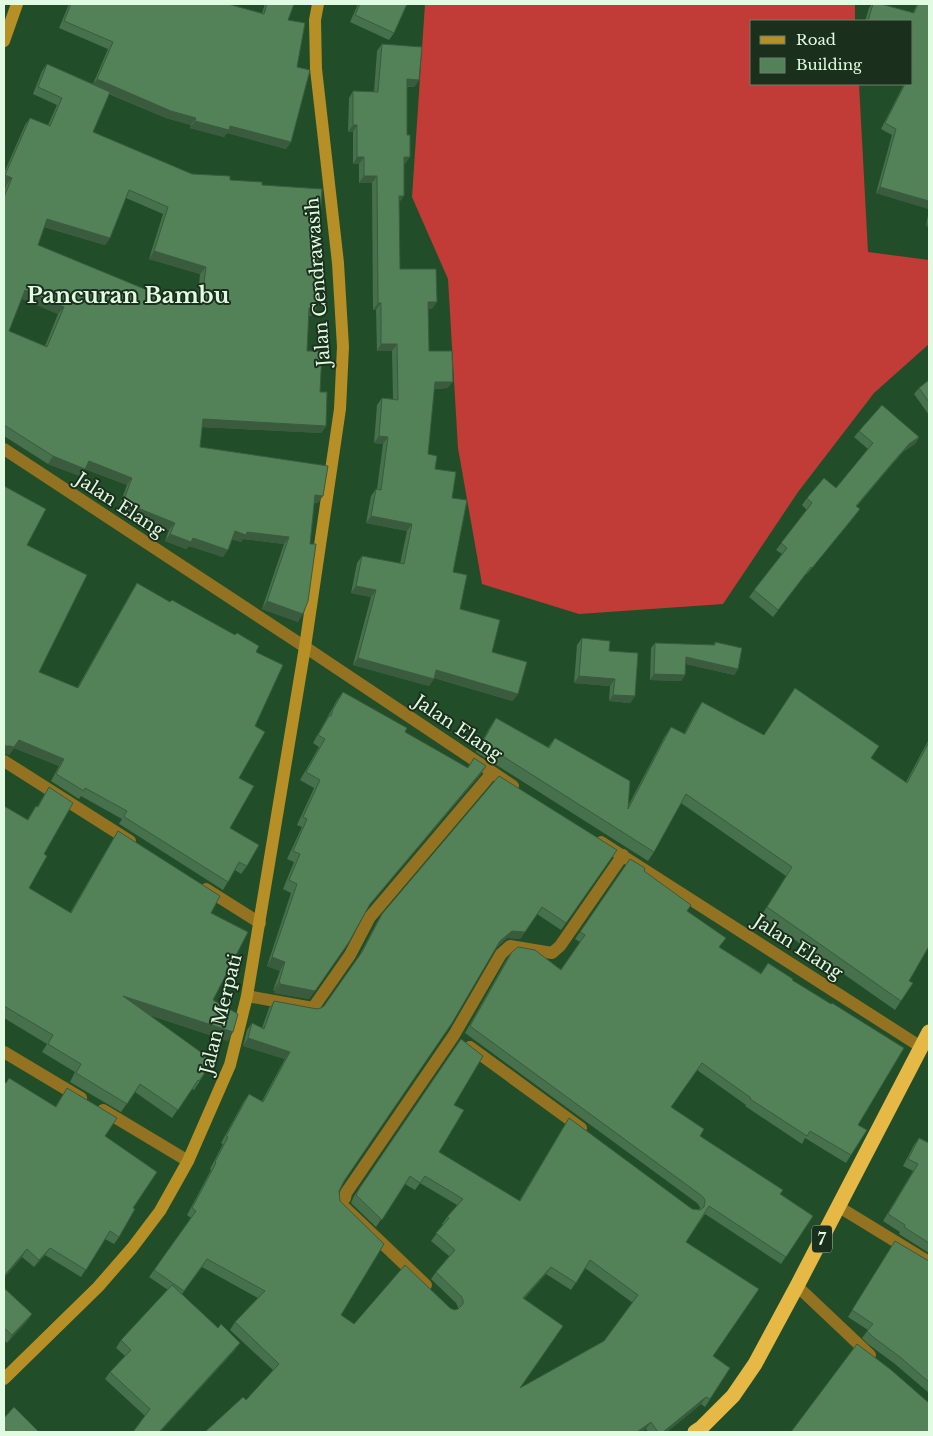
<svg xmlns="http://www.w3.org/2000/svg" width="933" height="1436" viewBox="0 0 933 1436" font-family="'Libre Baskerville',serif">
<rect width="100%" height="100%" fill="#214e28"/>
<path fill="#c13c37" d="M425,4H855V21H752V84H859L868,252L929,260V344L874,393L798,492L723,604L579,614L482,584L458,448L448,279L412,197Z"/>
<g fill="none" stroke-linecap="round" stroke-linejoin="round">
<path stroke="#937322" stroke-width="12" d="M839,1207L929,1262"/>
<g stroke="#937322" stroke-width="12">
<path d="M4,449L305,647L513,786"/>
<path d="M4,761L130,841"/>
<path d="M601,842L921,1047"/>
<path d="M206,889L260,923"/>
<path d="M247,996L313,1008L350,955L370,917L492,773"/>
<path d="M470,1047L581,1128"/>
<path d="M4,1052L81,1098"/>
<path d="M103,1110L188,1161"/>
<path d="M426,1285L342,1205V1201L345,1198L346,1193L454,1035L501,954L510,946L552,953L560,946L623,855"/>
<path d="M797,1286L870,1355"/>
</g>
<g stroke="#b68f26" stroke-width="12">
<path d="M4,41L17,4"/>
<path d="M4,1379L98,1287L132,1248L160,1211L188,1161L230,1065L247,996L305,647L340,409L343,347L338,263L316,69L315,20L318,4"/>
</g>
<path stroke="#e6b947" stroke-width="15" d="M695,1432L701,1428L733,1396L755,1364L797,1286L929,1032"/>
</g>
<g fill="#47704c" fill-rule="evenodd">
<path d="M69,4H228L262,13L265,4H294L288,20L297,67L291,142L286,149L227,133L224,137L190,128L191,125L166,118L109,94L93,132L192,174L262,185L316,309L311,316H308L307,351L320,392L326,426L321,433L202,427L200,447L318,503H314L298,622L262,609L284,544L243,539L241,542L232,539L223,557L189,546L186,549L165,541L169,530L118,509L127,485L85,469L80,476L48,464L4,436V192L6,185L4,184V173L25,125L30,118L48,125L57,105L33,94L42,71L47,64L93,84L108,49L59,28ZM126,198L163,214L149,259L200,274L197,304L176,302L38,245L44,227L105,245L110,238ZM21,298L58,314L45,346L9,331Z"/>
<path d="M358,4H407L394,33L389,40L350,22Z"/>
<path d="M872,4H881L913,13L917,4H929V209L876,193L892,135L881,129L904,84H912V21H865L869,8Z"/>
<path d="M382,44L419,80L414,87H407L405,164H404L399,203L400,269L432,309H428L429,351L448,388L434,389L428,454L435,469L452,498L453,572L460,609L492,652L513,701L434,678L429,686L353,665L371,597L351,593L357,563L362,556L400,564L407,531L366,523L371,496L376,489H377L383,444L374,443L377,405L382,398L393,399L392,351H377L376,310H373L372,183H359V164H353V132H348L349,98L353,91L374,92L377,51Z"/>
<path d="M929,210V227L926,226Z"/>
<path d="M929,380V415L914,394L919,388Z"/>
<path d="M859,431L919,437L915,444L904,451L889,468L857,506L855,516L807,574H806L773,617L749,597L782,554L776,550L807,510L802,505L807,498L836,488L868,449L854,437Z"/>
<path d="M4,486L27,545L39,672L77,688L132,591L137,583L170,602L235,635L237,633L256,652L255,726L239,778L230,828L247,866L241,874L235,870L223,890L121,825L119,824L122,819L81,796L79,799L51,781L59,766L14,748L9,755L4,753Z"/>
<path d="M582,638L609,651L635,696L630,703L609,701L610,686L574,683L577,645Z"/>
<path d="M715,642L738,669L734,675L686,664L685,675L681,681L650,680L651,648L655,643L714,645Z"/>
<path d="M343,692L405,732L467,768L474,758L486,766L480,775L367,907L309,999L274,993L275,991L273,990L280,971L267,966L291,893L283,889L294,862L287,859L302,827L297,825L314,788L300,780L319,747L313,743L337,700Z"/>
<path d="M702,702L764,735L871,758L906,782L929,739V946L909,981L913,983L895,1010L761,916L786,876L681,803L654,852L648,861L476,752L490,727L496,718L548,747L555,738L628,806L665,736L671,727L684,734L696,711Z"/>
<path d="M49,787L44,854L29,888L70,913L113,839L118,831L211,913L213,1000L228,1041L149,1015L213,1061L194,1090L192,1089L172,1118L135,1092L121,1112L70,1082L75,1072L42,1052L47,1044L4,1018V806L27,820L36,806L37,807Z"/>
<path d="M617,850L561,930L537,914L520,939L507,938L497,947L344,1181L339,1191L341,1315L354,1324L450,1308L454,1310L458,1309V1307L456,1303L431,1279L436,1272L449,1256L431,1241L443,1225L442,1224L447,1217L457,1205L420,1183L415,1190L405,1184L376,1227L351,1203L354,1196L461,1039L454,1105L439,1152L519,1201L569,1118L692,1209L699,1210L700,1207L697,1203L465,1033L507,959L512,952L561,969L580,942L575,939L630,859L687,911L719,947L761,973L768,963L792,980L858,1125L851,1155L846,1163L805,1138L802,1144L745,1106L746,1105L697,1070L671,1107L700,1136L780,1194L813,1216L781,1264L705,1214L686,1242L713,1356L730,1368L705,1407L701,1404L667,1432H648L646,1429L246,1400L273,1370L230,1330L235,1322L258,1298L202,1267L182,1294L235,1350L160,1432H133L145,1416L105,1379L110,1372L125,1356L116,1348L121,1340L168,1290L149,1277L191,1218L187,1215L211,1170L210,1169L223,1144L221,1143L244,1101L249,1094L262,1101L285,1059L243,1046L247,1030L252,1023L262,1028L269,1008L274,1001L317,1009L321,1008L324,1006L357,960L377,922L382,914ZM585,1268L633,1303L604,1341L520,1388L524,1299L546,1274L571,1290Z"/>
<path d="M4,1082L55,1107L67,1088L105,1136L133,1208L119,1237L114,1244L105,1239L81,1277L45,1255L34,1267L22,1257L4,1278Z"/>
<path d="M919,1138L929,1143V1253L899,1234L900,1232L883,1221L913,1171L903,1166L914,1145Z"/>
<path d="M895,1241L929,1261V1393L895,1364L868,1344L862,1338L868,1330L848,1317Z"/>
<path d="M4,1288L32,1314L27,1321L7,1343L4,1340Z"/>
</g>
<g fill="#3a5b3e">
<path d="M97,79L196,118L191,125L166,118L92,86Z"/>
<path d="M407,79L419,80L414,87L402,86Z"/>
<path d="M195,121L230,126L291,142L286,149L227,133L224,137L190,128Z"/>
<path d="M353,125H357L353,132H348Z"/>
<path d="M357,157H364L359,164H353Z"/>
<path d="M404,157H410L405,164H400Z"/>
<path d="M5,175L12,178L6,185L4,184V176Z"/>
<path d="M364,176H377L372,183H359Z"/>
<path d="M880,187L929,201V209L876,193Z"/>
<path d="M399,196H404L399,203Z"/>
<path d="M47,219L110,238L105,245L42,226Z"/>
<path d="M929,221V227L926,226Z"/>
<path d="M154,251L206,267L200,274L149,259Z"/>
<path d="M25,290L64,307L58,314L19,298Z"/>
<path d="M428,302H437L432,309H423Z"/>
<path d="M378,303H381L376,310H373Z"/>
<path d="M309,308L316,309L311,316H303Z"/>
<path d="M381,344H397L392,351H377Z"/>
<path d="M435,382H453L448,388L430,389Z"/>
<path d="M203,419L326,426L321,433L198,427Z"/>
<path d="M379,436L388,437L383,444L374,443Z"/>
<path d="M919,437L915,444L904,451L889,468L851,512L856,506L894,461L909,444Z"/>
<path d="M53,456L85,469L80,476L48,464Z"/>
<path d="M89,461L132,478L127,485L83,468Z"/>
<path d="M315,495L323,496L318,503L310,502Z"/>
<path d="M123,502L175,523L169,530L118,509Z"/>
<path d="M860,509L855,516L807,574L812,568Z"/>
<path d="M371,516L412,524L407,531L366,523Z"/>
<path d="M235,531L247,532L289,537L284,544L243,539L241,542L230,539Z"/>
<path d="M170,534L193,538L228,550L223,557L189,546L186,549L165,541Z"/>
<path d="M356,586L376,590L371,597L351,593Z"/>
<path d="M267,601L303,614L298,622L262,609Z"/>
<path d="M686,657L738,669L734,675L682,663Z"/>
<path d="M358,658L434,679L429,686L353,665Z"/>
<path d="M436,670L518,694L513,701L431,677Z"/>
<path d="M654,674L685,675L681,681L650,680Z"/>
<path d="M579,676L615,679L610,686L574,683Z"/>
<path d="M613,695L635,696L630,703L609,701Z"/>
<path d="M19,740L64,759L59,766L14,748L9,755L4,753V749L6,746Z"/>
<path d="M486,766L480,775L364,912L370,904Z"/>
<path d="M512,931L525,932L520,939L507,938L495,948L500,941Z"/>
<path d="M272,957L285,962L280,971L267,966Z"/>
<path d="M279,982H280L275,991L273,990Z"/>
<path d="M280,984L315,991L309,999L274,993Z"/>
<path d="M123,996L233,1032L228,1041L117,1004Z"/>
<path d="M248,1038L290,1052L285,1059L243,1046Z"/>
<path d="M50,1248L45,1255L34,1267L39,1260Z"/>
<path d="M27,1249L22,1257L4,1278V1276Z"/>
<path d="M551,1267L546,1274L518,1305L523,1298Z"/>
<path d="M32,1314L27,1321L7,1343L12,1335Z"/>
<path d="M240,1343L235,1350L160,1432H159Z"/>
<path d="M706,1397L701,1404L667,1432H663Z"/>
<path d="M651,1422L646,1429L642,1432H637Z"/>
</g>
<g fill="#538258" stroke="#3a5b3e" fill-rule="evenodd">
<path d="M71,4H228L264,14L267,4H294L288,20L305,23L297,67L310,70L291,142L230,126L229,130L195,121L196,118L171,111L97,79L113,42L64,21Z"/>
<path d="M360,4H407L394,33L355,15Z"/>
<path d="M873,4H881L914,13L918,4H929V201L880,187L896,129L885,123L905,84H912V21H868Z"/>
<path d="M382,44L422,47L419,80L407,79V135H410V157H404V196H399L400,269H436L437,302H428L429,351H452L453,382H435L428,454L437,456L435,469L456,472L452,498L467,500L453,572L467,575L460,609L500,620L492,652L527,662L518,694L436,670L434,679L358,658L376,590L356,586L362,556L404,564L412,524L371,516L376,489L381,490L388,437L379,436L382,398L398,400L397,344H381V303H378L377,176H364V157H357V125H353V91L378,92Z"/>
<path d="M47,64L110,92L93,132L192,174L230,176V180L262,182V185L322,189L319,238H320L316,309L309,308L307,351H322L320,392H327L326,426L203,419L200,447L328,466L323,496L315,495L310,544H316L308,601L303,614L267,601L289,537L247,532L246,535L235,531L228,550L193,538L191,542L170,534L175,523L123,502L132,478L89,461L85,469L53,456L4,425V197L12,178L5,175L30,118L50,126L62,98L38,87ZM129,190L168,207L154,251L206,267L201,305L176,302L38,245L47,219L110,238ZM25,290L64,307L47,347L9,331Z"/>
<path d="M929,380V402L919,388Z"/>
<path d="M882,405L919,437L909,444L894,461L856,506L860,509L812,568L811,567L778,610L754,590L787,548L781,543L812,503L807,498L824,478L836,488L873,443L859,431Z"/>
<path d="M4,486L46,509L27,545L87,575L39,672L78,688L137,583L170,602L172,600L235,635L237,633L259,646L256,652L283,665L255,726L265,732L239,778L254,786L230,828L259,845L247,866L239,862L228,882L126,818L124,816L127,811L85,788L84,791L56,774L64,759L19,740L14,747L10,746H6L4,745Z"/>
<path d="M582,638L610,641L609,651L638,653L635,696L613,695L615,679L579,676Z"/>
<path d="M715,642L742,648L738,669L686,657L685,675L654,674L655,643L715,645Z"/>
<path d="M795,688L879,746L871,758L907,783L929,742V946L909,981L913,983L901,1001L767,907L792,867L686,794L654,852L482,743L496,718L549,748L555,738L630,781L628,809L671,727L685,734L702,702L764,735Z"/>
<path d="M343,692L407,728L405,732L468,768L474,758L486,766L370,904L349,942L315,991L280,984V982H279L285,962L272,957L297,884L289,880L300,854L293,851L307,819L303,817L320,780L306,772L325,739L318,735L329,716H331L333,709Z"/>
<path d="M499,776L617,850L566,923L542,907L525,932L512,931L500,941L452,1023L344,1181L339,1191L340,1201L384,1244L341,1315L354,1324L405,1265L450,1308L454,1310L458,1309L463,1304V1300L461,1296L436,1272L455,1250L436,1233L449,1218L447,1217L463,1199L425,1176L420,1183L410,1176L382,1220L356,1195L359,1189L461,1039L483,1056L454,1105L464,1110L439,1152L520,1201L569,1118L692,1209L700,1210L704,1207L705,1200L702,1196L470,1026L512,952L518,947L535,950L561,970L585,935L580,932L630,859L645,868L644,871L691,905L687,911L726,938L719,947L761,974L768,963L793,979L792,980L831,1004L832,1003L904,1048L858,1125L867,1130L851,1155L810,1131L807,1136L750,1099L751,1098L702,1063L671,1107L704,1129L700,1136L783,1190L780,1194L813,1216L786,1257L709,1206L686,1242L759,1289L713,1356L730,1368L710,1399L706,1397L663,1432H658L651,1422L637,1432H205L243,1397L246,1400L279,1364L235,1322L265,1291L207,1259L184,1291L154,1270L196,1211L192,1208L216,1163L215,1162L228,1137L226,1136L249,1094L263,1102L290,1052L248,1038L252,1023L264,1029L274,1001L317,1009L321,1008L324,1006L362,952L382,914ZM590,1260L638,1295L604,1341L520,1388L563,1326L523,1298L551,1267L576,1283Z"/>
<path d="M49,787L73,803L44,854L47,856L29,888L71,913L118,831L220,896L211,913L248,932L213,1000L238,1014L233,1032L123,996L213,1061L199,1081L198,1080L178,1110L140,1084L127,1104L76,1073L81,1064L48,1044L53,1035L4,1006V806L28,820L36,806L38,807Z"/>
<path d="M9,1078L56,1107L67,1088L117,1118L105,1136L157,1172L133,1208L135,1209L119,1237L110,1231L86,1270L50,1248L39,1260L27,1249L4,1276V1082L6,1083Z"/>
<path d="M919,1138L929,1143V1243L904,1227L905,1225L888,1214L918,1164L908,1159Z"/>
<path d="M895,1241L929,1261V1382L900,1357L873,1337L867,1331L873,1324L852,1310Z"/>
<path d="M172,1285L218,1328L221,1324L240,1343L159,1432H133L150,1409L110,1372L131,1350L121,1340Z"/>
<path d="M4,1288L32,1314L12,1335L4,1328V1329Z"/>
<path d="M857,1344L890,1369L929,1403V1432H791Z"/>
<path d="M14,1407L39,1432H4V1418Z"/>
</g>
<g text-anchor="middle" stroke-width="4" stroke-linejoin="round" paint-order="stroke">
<rect fill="#1b2f1d" stroke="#a6bda7" stroke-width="1" x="812" y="1225.5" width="20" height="27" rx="4"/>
<g font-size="16" font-weight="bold" fill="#e1fae2">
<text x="822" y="1245">7</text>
</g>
<g font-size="18" fill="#e1fae2" stroke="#1b2f1d">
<text transform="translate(318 282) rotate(-94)" y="6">Jalan Cendrawasih</text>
<text transform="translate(120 505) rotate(33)" y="6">Jalan Elang</text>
<text transform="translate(458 728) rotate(34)" y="6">Jalan Elang</text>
<text transform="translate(798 947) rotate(33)" y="6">Jalan Elang</text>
<text transform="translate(221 1014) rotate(-76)" y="6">Jalan Merpati</text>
</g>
<g font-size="22" font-weight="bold" fill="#e1fae2" stroke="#1b2f1d">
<text x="128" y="303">Pancuran Bambu</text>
</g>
</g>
<rect width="933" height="1436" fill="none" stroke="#e1fae2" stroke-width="10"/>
<rect x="750" y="20" width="162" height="65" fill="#1b2f1d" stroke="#6a806c"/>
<rect x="760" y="36" width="25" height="8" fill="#b68f26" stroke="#6a806c"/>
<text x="796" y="45" font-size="15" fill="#e1fae2">Road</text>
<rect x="760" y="58" width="25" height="15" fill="#538258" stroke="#6a806c"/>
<text x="796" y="70" font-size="15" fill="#e1fae2">Building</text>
</svg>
